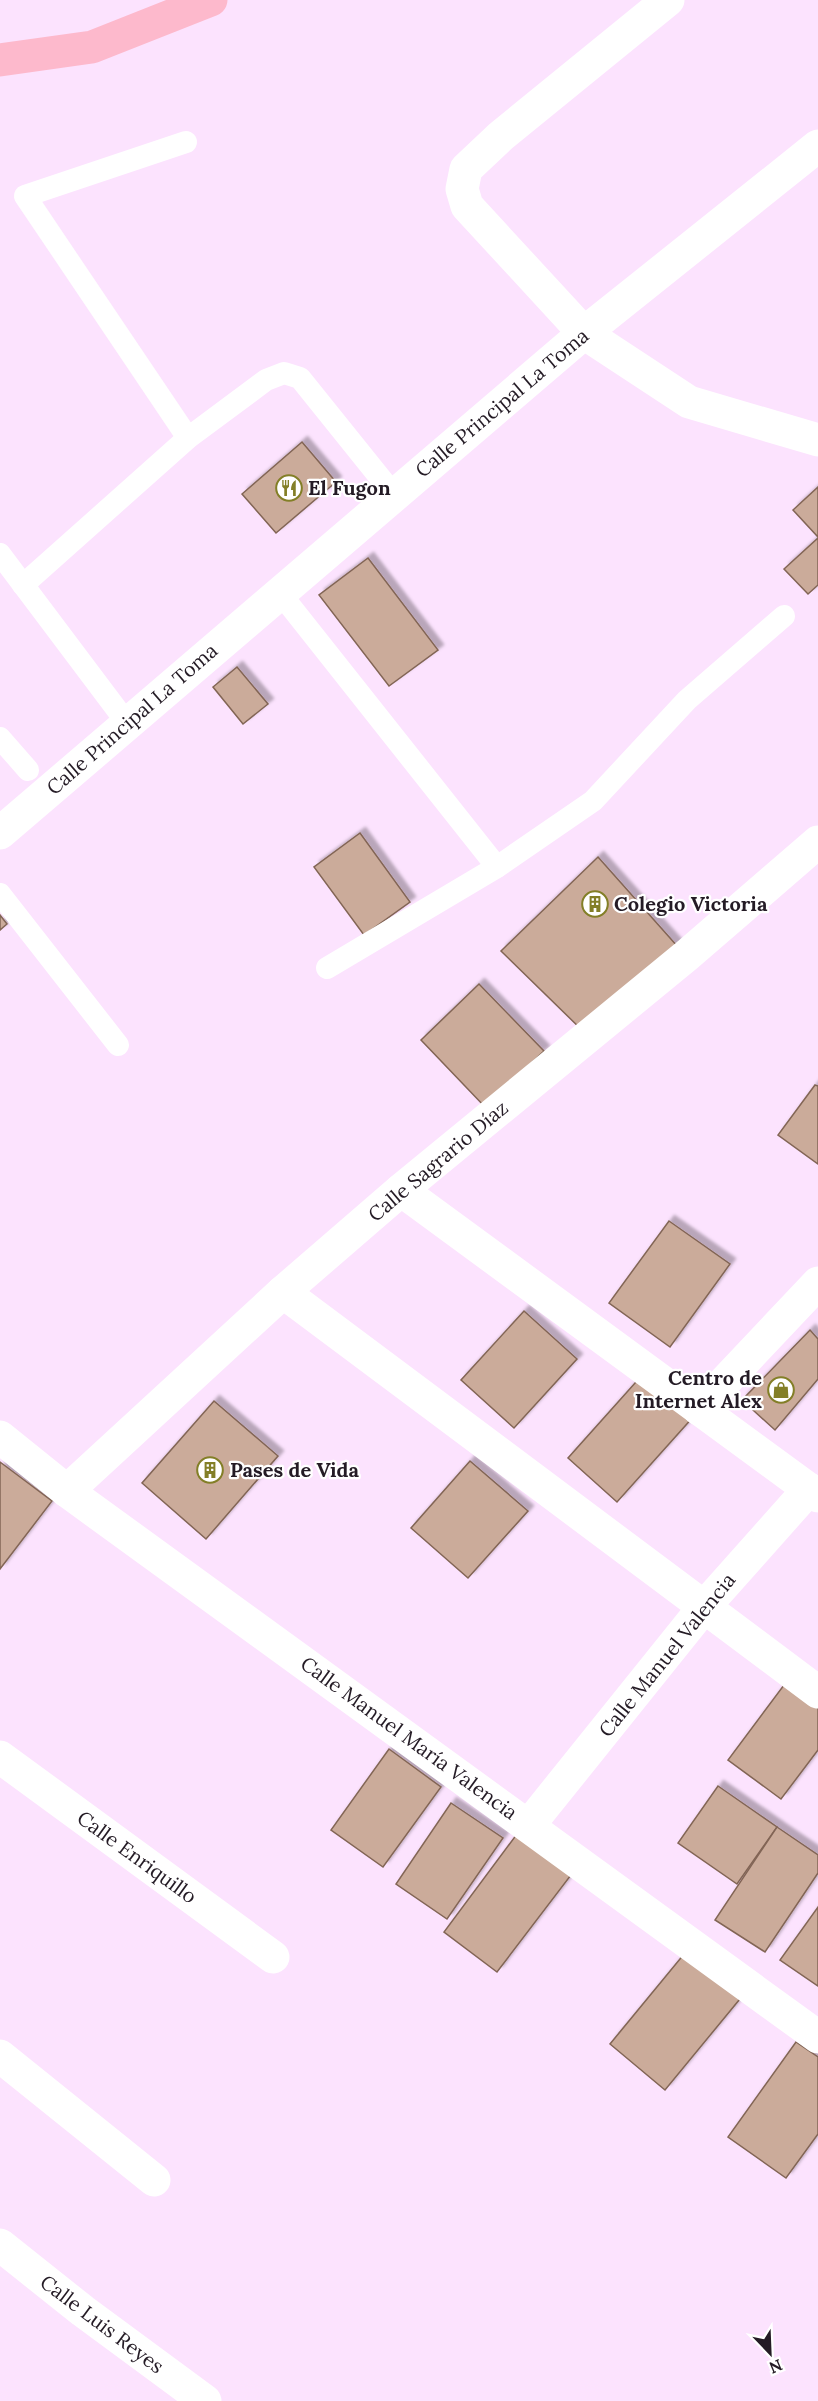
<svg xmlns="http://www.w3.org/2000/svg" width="818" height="2401" viewBox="0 0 818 2401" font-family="Lora,serif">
<defs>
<filter id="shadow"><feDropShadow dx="5.5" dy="-5.5" stdDeviation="1.5" flood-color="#0004"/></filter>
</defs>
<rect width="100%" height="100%" fill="#fce3fe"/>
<g fill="#cbab9a" stroke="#826555" stroke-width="1.5" filter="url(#shadow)">
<path d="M302,442L336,482L276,533L242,494Z"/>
<path d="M818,487V537L793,510Z"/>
<path d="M818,538V585L808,594L784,569Z"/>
<path d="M368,558L438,650L389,686L319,595Z"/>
<path d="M237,667L268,704L243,724L213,687Z"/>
<path d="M360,833L410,902L364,935L314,867Z"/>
<path d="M598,857L686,956L587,1035L501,951Z"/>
<path d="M0,915L7,924L0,930Z"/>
<path d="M479,984L544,1051L485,1107L421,1040Z"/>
<path d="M815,1085L818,1086V1164L778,1135Z"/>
<path d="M669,1221L730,1264L670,1347L609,1303Z"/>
<path d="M524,1311L577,1359L514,1428L461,1380Z"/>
<path d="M810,1330L818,1339V1379L775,1430L742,1400Z"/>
<path d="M644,1373L694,1416L617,1502L568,1458Z"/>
<path d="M214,1401L278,1456L206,1539L142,1483Z"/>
<path d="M470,1461L528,1511L468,1578L411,1528Z"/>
<path d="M0,1462L52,1501L0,1569Z"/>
<path d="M787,1681L818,1705V1750L781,1799L728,1760Z"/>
<path d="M389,1749L441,1787L383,1867L331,1830Z"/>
<path d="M718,1786L777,1827L737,1884L678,1843Z"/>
<path d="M451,1803L503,1838L447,1919L396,1884Z"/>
<path d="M777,1827L818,1855V1873L765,1952L715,1920Z"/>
<path d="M517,1834L571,1875L497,1972L444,1932Z"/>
<path d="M818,1907V1986L780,1960Z"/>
<path d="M689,1948L744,1994L665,2090L610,2044Z"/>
<path d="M796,2042L818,2057V2134L786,2178L728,2137Z"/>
</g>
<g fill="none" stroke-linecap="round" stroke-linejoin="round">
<g stroke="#fff" stroke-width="22">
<path d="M186,142L25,196L188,438"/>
<path d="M0,554L127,723"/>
<path d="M23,585L188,438L266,380L284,373L300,378L394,495"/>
<path d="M280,593L497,867L327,968"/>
<path d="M0,738L28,770"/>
<path d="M497,867L593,801L687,700L784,616"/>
<path d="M0,894L118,1045"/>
</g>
<g stroke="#fff" stroke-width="33">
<path d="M0,833L584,333L467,206L462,189L466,169L501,136L668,0"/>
<path d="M401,1190L818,1496"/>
<path d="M283,1292L818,1692"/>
<path d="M699,1409L818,1283"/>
<path d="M0,1437L67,1491L818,2037"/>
<path d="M67,1491L283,1292L401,1190L686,956L818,842"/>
<path d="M0,1757L273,1957"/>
<path d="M529,1825L704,1607L809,1489"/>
<path d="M0,2056L154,2180"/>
<path d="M0,2245L83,2311L205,2401"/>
</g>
<path stroke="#fff" stroke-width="33" d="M818,146L584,333L689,402L818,440"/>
<path stroke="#fdb9cc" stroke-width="33" d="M0,60L92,47L211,0"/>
</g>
<defs>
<g id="restaurant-ring" transform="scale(1.35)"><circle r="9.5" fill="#fff" stroke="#837f27" stroke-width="1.5"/><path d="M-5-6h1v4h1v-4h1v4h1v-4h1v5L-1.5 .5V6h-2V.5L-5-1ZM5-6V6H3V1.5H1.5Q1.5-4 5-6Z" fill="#837f27"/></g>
<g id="building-ring" transform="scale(1.35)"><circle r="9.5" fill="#fff" stroke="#837f27" stroke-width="1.5"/><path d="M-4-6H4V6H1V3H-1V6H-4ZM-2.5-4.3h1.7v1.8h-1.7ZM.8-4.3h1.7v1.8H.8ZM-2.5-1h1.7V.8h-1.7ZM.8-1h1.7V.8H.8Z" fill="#837f27"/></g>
<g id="shop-ring" transform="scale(1.35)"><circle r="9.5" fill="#fff" stroke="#837f27" stroke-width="1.5"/><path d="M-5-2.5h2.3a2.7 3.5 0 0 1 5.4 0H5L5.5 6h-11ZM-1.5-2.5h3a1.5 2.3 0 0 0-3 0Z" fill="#837f27"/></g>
</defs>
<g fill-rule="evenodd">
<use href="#restaurant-ring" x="289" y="488"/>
<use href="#building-ring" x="595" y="904"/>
<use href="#shop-ring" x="781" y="1390"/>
<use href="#building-ring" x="210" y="1470"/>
</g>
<g text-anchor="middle" stroke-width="4.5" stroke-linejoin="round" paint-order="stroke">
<g font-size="20" fill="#241b25" stroke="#fff">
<text transform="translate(502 403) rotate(-40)" y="7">Calle Principal La Toma</text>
<text transform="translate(132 719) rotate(-41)" y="7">Calle Principal La Toma</text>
<text transform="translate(438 1161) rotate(-40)" y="7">Calle Sagrario Díaz</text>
<text transform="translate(667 1655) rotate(-51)" y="7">Calle Manuel Valencia</text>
<text transform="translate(409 1738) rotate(36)" y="7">Calle Manuel María Valencia</text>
<text transform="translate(137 1857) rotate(36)" y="7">Calle Enriquillo</text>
<text transform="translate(102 2324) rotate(37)" y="7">Calle Luis Reyes</text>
</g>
<g font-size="20" font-weight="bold" fill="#241b25" stroke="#fff" text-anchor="start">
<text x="308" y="495">El Fugon</text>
<text x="614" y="911">Colegio Victoria</text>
<text x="762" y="1385" text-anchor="end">Centro de<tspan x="762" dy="23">Internet Alex</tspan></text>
<text x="230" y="1477">Pases de Vida</text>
</g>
</g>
<g transform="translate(770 2353) rotate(157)" stroke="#ffffff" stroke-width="4.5" paint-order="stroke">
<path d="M0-4.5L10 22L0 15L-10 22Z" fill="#241b25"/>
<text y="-9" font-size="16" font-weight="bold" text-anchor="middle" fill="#241b25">N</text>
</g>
</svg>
